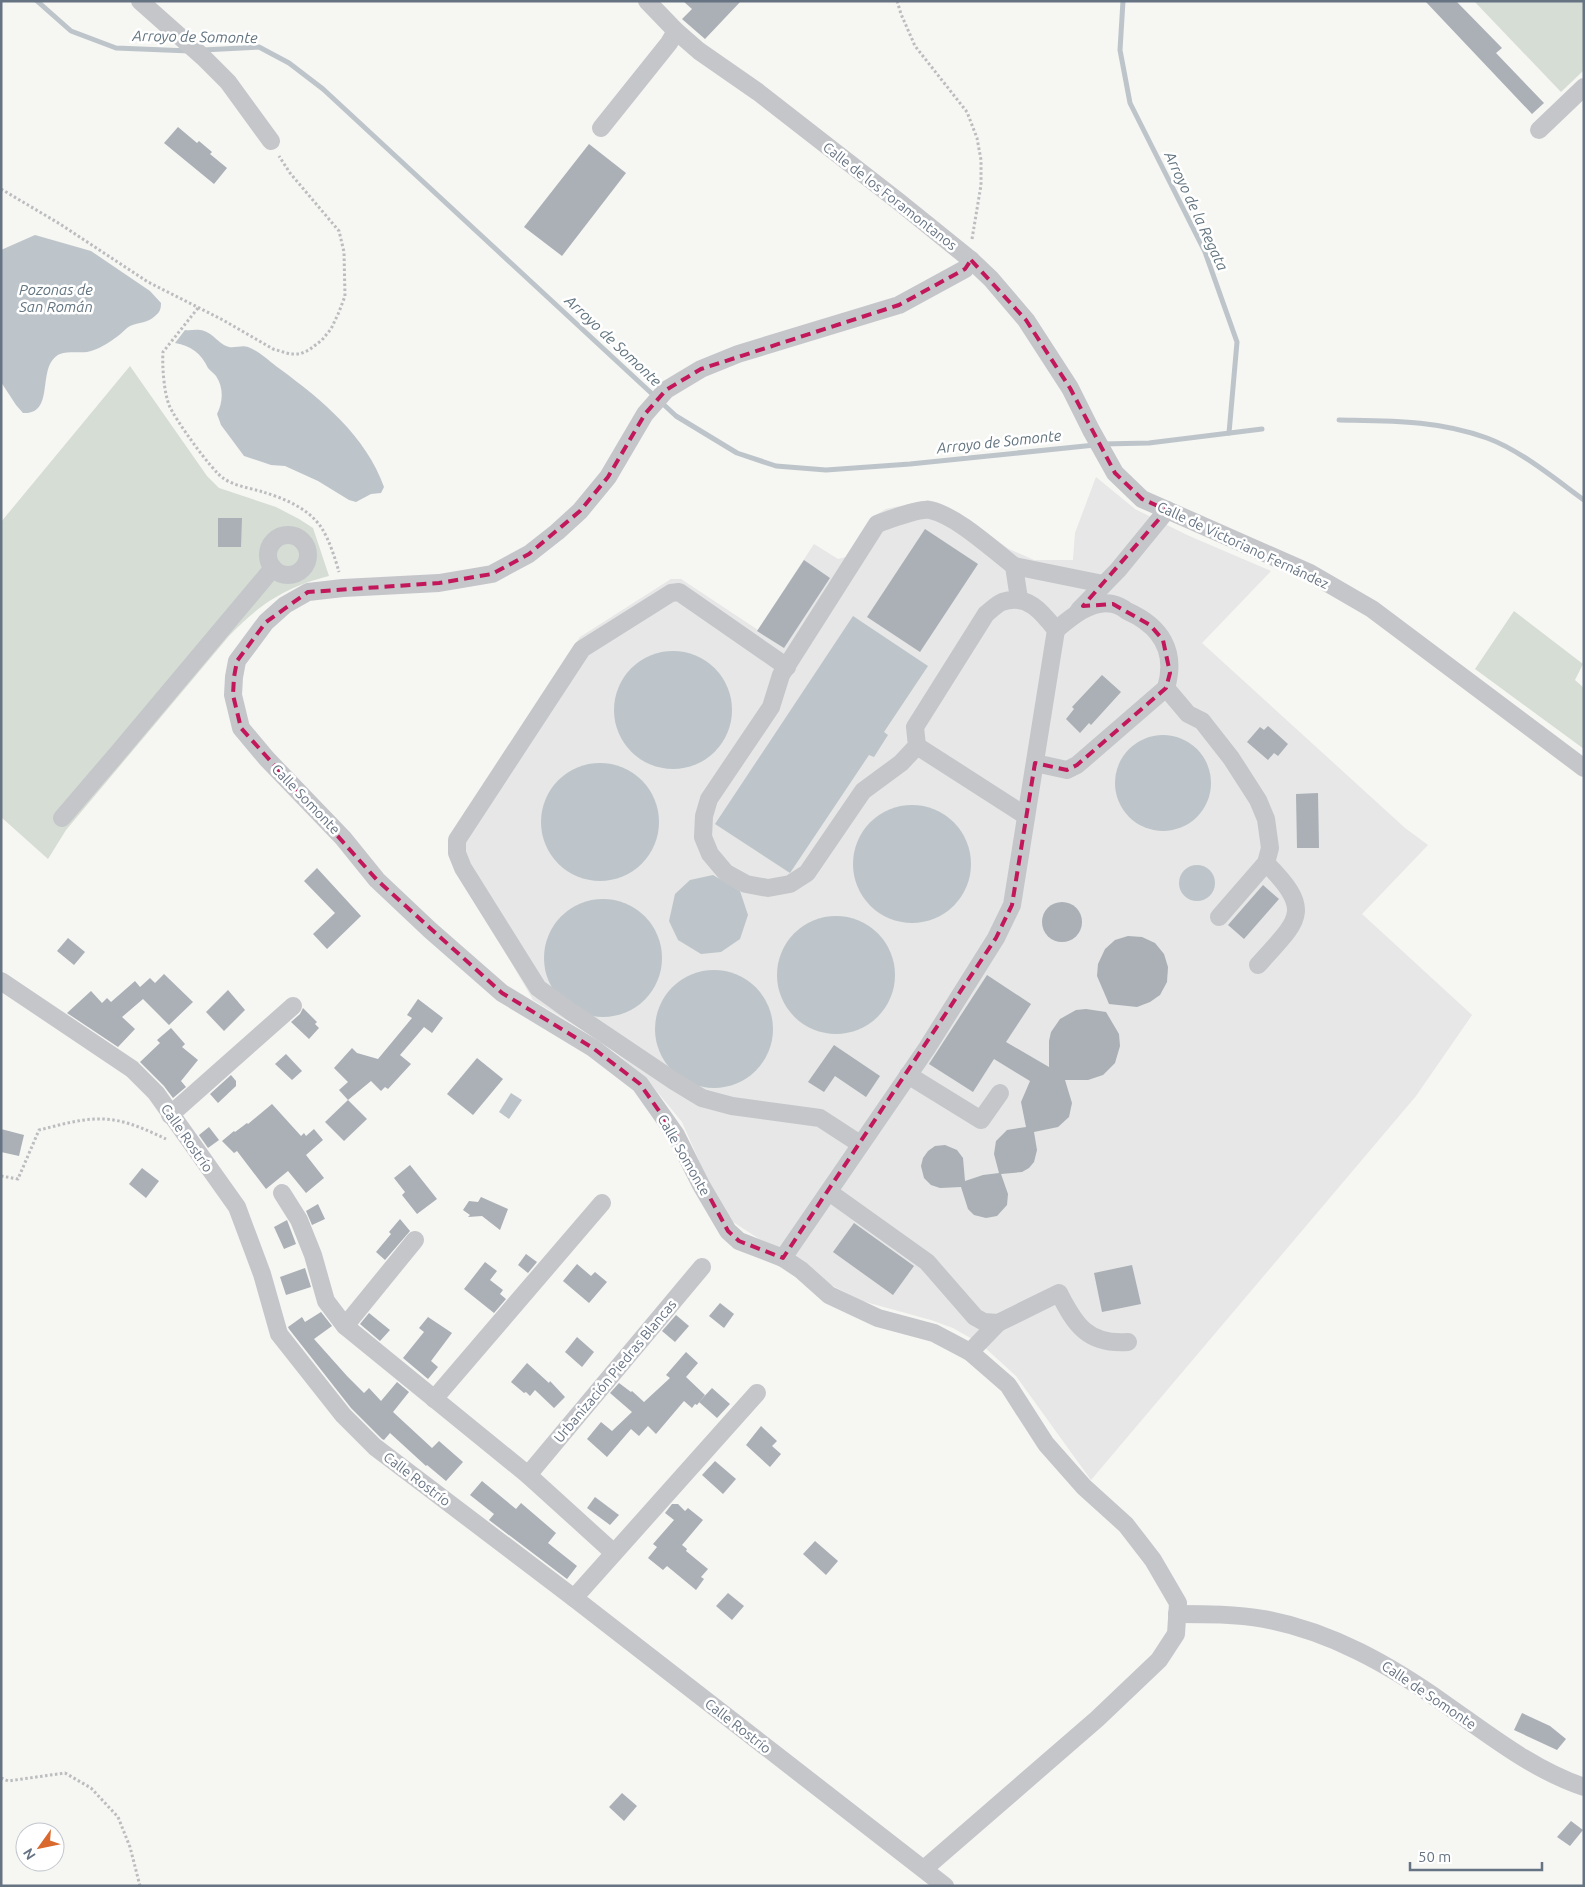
<svg xmlns="http://www.w3.org/2000/svg" width="1585" height="1887" viewBox="0 0 1585 1887" font-family="Ubuntu,sans-serif">
<rect width="100%" height="100%" fill="#f6f6f3"/>
<path fill="#e6e7e6" d="M1096,477L1135,509L1187,535L1271,571L1202,643L1405,828L1428,845L1362,914L1472,1015L1416,1096L1091,1480L1016,1376L981,1344L953,1328L931,1320L862,1301L829,1284L730,1220L712,1190L682,1122L645,1077L605,1044L533,1000L450,857L458,823L580,637L671,579H681L758,630L814,544L838,559L846,557L874,516L886,509L928,500L941,504L970,521L1009,549L1034,560H1073L1075,533Z"/>
<g fill="#d6ddd4">
<path d="M1474,1H1584V70L1561,92Z"/>
<path d="M130,366L207,476L219,488L276,507L299,519L313,528L329,576C285,587 260,604 229,636L66,830L48,859L1,817V522Z"/>
<path d="M1514,611L1583,664L1575,680L1584,688V749L1475,669Z"/>
</g>
<g fill="#bdc5ca">
<path d="M35,235L91,251L150,291L161,303C161,309 160,312 155,316C148,323 139,322 130,326C126,328 122,333 118,336C110,342 98,350 87,352C79,353 69,351 60,354C35,365 57,415 23,413L16,405L1,382V250Z"/>
<path d="M185,330C190,331 195,329 200,330C212,331 218,344 229,347C235,348 243,345 248,347C259,351 270,362 280,369C322,400 366,436 384,487L381,493L371,494L356,502L349,500L318,481L285,466L271,465L244,456L221,425L217,414C223,402 224,388 216,376C214,373 210,371 208,368C201,353 191,346 175,343Z"/>
<path d="M853,616L928,666L884,732L888,735L874,757L869,755L790,873L715,824Z"/>
<circle cx="673" cy="710" r="59"/>
<circle cx="1163" cy="783" r="48"/>
<circle cx="600" cy="822" r="59"/>
<circle cx="912" cy="864" r="59"/>
<circle cx="1197" cy="883" r="18"/>
<path d="M713,875L740,891L748,915L740,939L721,952L701,954L678,940L669,921L675,894L690,880Z"/>
<circle cx="603" cy="958" r="59"/>
<circle cx="836" cy="975" r="59"/>
<circle cx="714" cy="1029" r="59"/>
<path d="M511,1093L522,1100L509,1119L499,1112Z"/>
</g>
<g fill="none" stroke-linecap="round" stroke-linejoin="round">
<g stroke="#bdc5ca" stroke-width="5">
<path d="M37,1L71,31L116,48L190,51"/>
<path d="M1123,1L1120,50L1130,103L1205,252L1237,342L1229,433"/>
<path d="M203,50L259,47L289,63L323,89L676,416L737,453L776,466L826,470L910,464L1095,445"/>
<path d="M1339,420C1391,421 1437,420 1487,438C1520,450 1555,479 1584,500"/>
<path d="M1103,444L1149,443L1262,429"/>
</g>
</g>
<g fill="#aab0b6">
<path d="M683,1H741L705,39L682,19L692,9Z"/>
<path d="M1425,1H1456L1502,48L1496,53L1544,103L1532,114Z"/>
<path d="M178,127L197,143L199,141L212,152L210,154L227,168L214,184L164,143Z"/>
<path d="M589,144L626,173L562,256L524,227Z"/>
<path d="M218,518H242L241,547H218Z"/>
<path d="M925,529L978,564L920,652L867,617Z"/>
<path d="M804,560L830,578L784,648L757,631Z"/>
<path d="M1102,675L1121,692L1091,725L1089,723L1080,733L1066,719L1074,709L1072,707Z"/>
<path d="M1268,726L1288,744L1278,756L1274,753L1268,760L1247,742L1260,727L1264,730Z"/>
<path d="M1318,793L1319,848H1297L1296,794Z"/>
<path d="M317,868L361,916L327,949L313,934L335,913L304,881Z"/>
<path d="M1263,885L1279,899L1244,939L1228,925Z"/>
<circle cx="1062" cy="922" r="20"/>
<path d="M1128,936L1142,937L1155,943L1164,954L1168,967L1167,982L1160,995L1150,1002L1137,1007L1109,1004L1097,976L1098,964L1105,949L1115,940Z"/>
<path d="M68,938L85,952L74,965L57,951Z"/>
<path d="M164,974L193,1002L169,1025L143,999L122,1017L135,1029L118,1047L67,1013L91,991L102,1003L107,998L111,1002L135,981L140,987L150,978L155,983Z"/>
<path d="M987,975L1031,1004L1006,1042L1049,1067V1041L1051,1032L1060,1019L1076,1010L1086,1009L1106,1012L1119,1034L1120,1046L1115,1063L1103,1075L1088,1080H1065L1072,1103L1069,1117L1058,1127L1034,1132L1037,1150L1034,1162L1029,1168L1022,1172L1001,1174L1008,1194L1007,1205L997,1216L986,1218L974,1215L968,1209L961,1187L940,1188L931,1185L924,1178L921,1166L923,1158L928,1151L935,1146L945,1145L957,1150L963,1158L965,1181L983,1175L999,1173L994,1154L996,1141L1007,1130L1026,1127L1021,1102L1030,1081L994,1059L973,1092L929,1064Z"/>
<path d="M228,990L245,1010L224,1031L206,1012Z"/>
<path d="M418,999L443,1018L432,1033L424,1027L400,1055L411,1064L388,1089L385,1087L381,1091L371,1081L348,1100L339,1090L348,1082L334,1068L352,1048L357,1053L378,1059L412,1018L407,1015Z"/>
<path d="M303,1008L317,1022L315,1024L319,1028L309,1039L291,1022L300,1014Z"/>
<path d="M171,1028L185,1044L182,1047L198,1060L181,1081L186,1087L173,1098L164,1086L140,1062L160,1043L157,1040Z"/>
<path d="M834,1045L880,1076L866,1097L835,1076L824,1092L808,1082Z"/>
<path d="M286,1054L302,1071L292,1080L275,1064Z"/>
<path d="M477,1058L503,1079L473,1115L447,1094Z"/>
<path d="M231,1075L236,1081V1086L218,1103L210,1094Z"/>
<path d="M348,1100L367,1119L344,1141L325,1122Z"/>
<path d="M272,1104L301,1136L304,1133L306,1136L314,1129L323,1140L306,1155L324,1178L306,1193L288,1171L266,1189L237,1151L234,1153L222,1141L234,1131L235,1132L247,1123L248,1124Z"/>
<path d="M209,1127L219,1140L208,1148L199,1135Z"/>
<path d="M1,1129L24,1135L19,1156L1,1152Z"/>
<path d="M410,1165L437,1199L417,1214L402,1195L405,1192L394,1178Z"/>
<path d="M142,1168L159,1181L146,1198L129,1184Z"/>
<path d="M481,1197L508,1209L500,1230L482,1216L468,1217L470,1215L463,1210L469,1201L478,1202Z"/>
<path d="M318,1204L325,1219L312,1225L306,1211Z"/>
<path d="M400,1219L410,1231L385,1260L376,1252L391,1234L389,1232Z"/>
<path d="M287,1220L296,1244L284,1249L274,1227Z"/>
<path d="M854,1223L914,1266L893,1295L833,1252Z"/>
<path d="M526,1254L537,1262L528,1273L518,1265Z"/>
<path d="M485,1262L497,1271L490,1280L503,1290L500,1294L506,1299L494,1313L464,1289Z"/>
<path d="M577,1264L591,1276L595,1272L607,1282L589,1303L563,1281Z"/>
<path d="M1132,1265L1141,1304L1102,1312L1094,1273Z"/>
<path d="M305,1268L311,1287L286,1295L280,1277Z"/>
<path d="M720,1303L734,1314L724,1328L709,1316Z"/>
<path d="M321,1312L332,1326L314,1339L347,1376L364,1393L369,1388L381,1401L397,1382L409,1392L393,1412L432,1448L439,1441L463,1462L446,1481L427,1465L426,1466L390,1433L384,1440L382,1439L351,1408L289,1329L288,1327L302,1317L305,1322Z"/>
<path d="M369,1313L390,1330L380,1341L360,1324Z"/>
<path d="M676,1315L689,1326L675,1342L662,1331Z"/>
<path d="M428,1317L452,1333L431,1361L438,1367L428,1379L403,1358L424,1332L419,1328Z"/>
<path d="M577,1337L594,1352L582,1367L565,1352Z"/>
<path d="M686,1352L698,1363L686,1377L705,1395L697,1405L695,1404L692,1408L684,1401L656,1434L648,1426L639,1436L631,1429L607,1457L587,1439L601,1422L612,1431L632,1412L610,1393L619,1383L631,1392L632,1391L644,1402L670,1378L666,1375Z"/>
<path d="M527,1363L549,1383L550,1381L565,1397L554,1408L535,1390L530,1396L526,1392L524,1393L511,1382Z"/>
<path d="M712,1388L730,1404L717,1418L699,1402Z"/>
<path d="M761,1426L777,1441L772,1446L781,1454L770,1467L746,1445Z"/>
<path d="M715,1461L736,1479L723,1494L702,1475Z"/>
<path d="M482,1481L516,1509L521,1503L556,1533L548,1543L577,1566L567,1579L489,1520L494,1514L470,1495Z"/>
<path d="M595,1497L619,1515L610,1525L587,1508Z"/>
<path d="M672,1504H678L685,1511L688,1508L703,1520L682,1545L687,1549L686,1551L708,1569L701,1577L704,1579L696,1590L667,1566L663,1570L648,1558L657,1547L653,1544L674,1520L665,1513Z"/>
<path d="M815,1541L838,1561L826,1575L803,1554Z"/>
<path d="M728,1593L744,1606L732,1620L716,1606Z"/>
<path d="M1522,1713L1550,1726L1566,1739L1557,1750L1514,1730Z"/>
<path d="M622,1793L637,1806L624,1821L609,1807Z"/>
<path d="M1571,1821L1583,1830L1570,1846L1557,1837Z"/>
</g>
<g fill="none" stroke-linecap="round" stroke-linejoin="round">
<g stroke="#bbbdbf" stroke-width="3" stroke-dasharray="2.5 2.5" stroke-linecap="butt">
<path d="M897,1L901,14L915,46L967,112L977,138L981,160V185L972,239"/>
<path d="M1,189L60,224L148,282L223,320L273,349L290,354H300L309,350L322,340L331,329L339,312L345,296L344,252L339,231L290,173L279,156"/>
<path d="M198,308L163,352C162,366 164,392 169,405C174,418 212,471 223,478C234,486 250,488 263,492C283,498 308,508 321,527C329,539 335,558 339,572"/>
<path d="M1,1176L18,1179L39,1130C60,1125 82,1118 104,1119C126,1120 147,1130 166,1139"/>
<path d="M1,1778L8,1781L65,1773L91,1788L118,1817L130,1847L140,1886"/>
</g>
<g stroke="#c4c6ca" stroke-width="18">
<path d="M140,1L203,57L228,82L271,141"/>
<path d="M647,1L676,31L699,51L758,92L898,201L971,260L991,279L1026,320L1070,388L1091,430L1115,473L1142,499L1310,573L1372,609L1584,768"/>
<path d="M601,128L669,43L676,31"/>
<path d="M1539,130L1584,87"/>
<circle cx="288" cy="555" r="20"/>
<path d="M1014,566L1103,584"/>
<path d="M1079,610L1118,570L1167,510"/>
<path d="M787,667L679,592L671,593L582,649L457,840V853L463,868L538,988L570,1011L674,1081L702,1098L732,1106L820,1118L860,1144"/>
<path d="M1166,688L1188,714L1202,721L1231,758L1258,800L1266,819L1270,848L1266,863L1219,917"/>
<path d="M917,746L1026,816"/>
<path d="M1035,763L1067,770L1077,765L1166,688C1177,651 1161,626 1127,611C1123,608 1118,605 1113,604C1092,599 1070,618 1056,630"/>
<path d="M62,818L116,755L273,568"/>
<path d="M1258,965C1298,920 1315,912 1266,863"/>
<path d="M1,981L132,1069L156,1093L237,1207L262,1274L279,1334L343,1415L375,1447L574,1598L945,1886"/>
<path d="M908,1075L981,1120L1000,1093"/>
<path d="M170,1115L293,1006"/>
<path d="M829,1192L927,1262L975,1317L984,1322L998,1323L1059,1293C1075,1325 1088,1345 1128,1342"/>
<path d="M282,1193L299,1220L313,1255L326,1301L345,1326L528,1475L614,1553"/>
<path d="M783,1258L927,1048L996,938L1012,905L1056,630C1042,612 1027,593 1002,602C997,604 991,610 986,614L915,727L917,746L901,763L863,791L807,873L790,884L768,888L746,884L726,873L710,854L703,837L704,816L709,799L771,707L781,675L877,524C888,520 919,508 930,510C957,516 992,549 1014,566L1019,599"/>
<path d="M345,1326L415,1240"/>
<path d="M970,1352L998,1323"/>
<path d="M434,1399L602,1203"/>
<path d="M528,1475L702,1267"/>
<path d="M574,1598L757,1393"/>
<path d="M1177,1614C1206,1614 1236,1614 1264,1619C1330,1631 1390,1665 1445,1704C1488,1734 1533,1770 1584,1787"/>
<path d="M924,1869L1097,1719L1159,1660L1176,1634L1178,1603L1153,1560L1126,1525L1084,1487L1046,1444L1008,1385L970,1352L934,1333L878,1318L829,1295L801,1270L783,1258L739,1241L728,1231L701,1185L676,1135L640,1084L593,1048L502,993L430,930L377,880L343,838L267,759L241,728L233,695L234,677L237,661L266,622L285,605L308,592L343,588L439,583L492,574L529,554L557,532L580,511L608,477L645,414L666,390L701,369L738,354L899,305L965,269L971,260"/>
</g>
</g>
<path fill="none" stroke="#c2185b" stroke-width="4" stroke-dasharray="10 6" stroke-linejoin="round" d="M971,260L1026,320L1070,388L1115,473L1142,499L1167,510L1083,606L1113,604L1150,625L1163,640L1170,673L1166,688L1077,765L1067,770L1035,763L1012,905L996,938L783,1258L739,1241L728,1231L676,1135L640,1084L593,1048L502,993L377,880L241,728L233,695L234,677L237,661L266,622L308,592L439,583L492,574L529,554L580,511L608,477L645,414L666,390L701,369L899,305L965,269Z"/>
<g text-anchor="middle" stroke-width="5" stroke-linejoin="round" paint-order="stroke">
<g font-size="14" fill="#667382" stroke="#fff">
<text transform="translate(890 196) rotate(38)" y="5">Calle de los Foramontanos</text>
<text transform="translate(1243 545) rotate(25)" y="5">Calle de Victoriano Fernández</text>
<text transform="translate(306 799) rotate(46)" y="5">Calle Somonte</text>
<text transform="translate(187 1138) rotate(55)" y="5">Calle Rostrío</text>
<text transform="translate(684 1155) rotate(60)" y="5">Calle Somonte</text>
<text transform="translate(615 1371) rotate(-50)" y="5">Urbanización Piedras Blancas</text>
<text transform="translate(417 1479) rotate(37)" y="5">Calle Rostrío</text>
<text transform="translate(1429 1695) rotate(34)" y="5">Calle de Somonte</text>
<text transform="translate(738 1726) rotate(38)" y="5">Calle Rostrío</text>
</g>
<g font-size="15" font-style="italic" fill="#62747f" stroke="#fff">
<text transform="translate(195 37) rotate(1)" y="5">Arroyo de Somonte</text>
<text transform="translate(1196 211) rotate(65)" y="5">Arroyo de la Regata</text>
<text x="56" y="295">Pozonas de<tspan x="56" dy="17">San Román</tspan></text>
<text transform="translate(613 341) rotate(43)" y="5">Arroyo de Somonte</text>
<text transform="translate(999 442) rotate(-6)" y="5">Arroyo de Somonte</text>
</g>
</g>
<rect width="1585" height="1887" fill="none" stroke="#667382" stroke-width="5"/>
<g transform="translate(40 1847) rotate(237)"><circle r="24" fill="#ffffff" stroke="#c2c7cd"/>
<path d="M0-4L9 19L0 12L-9 19Z" fill="#d9692f"/>
<text y="-8" font-size="14" font-weight="bold" text-anchor="middle" fill="#667382">N</text>
</g>
<path d="M1410 1862v8h132v-8" fill="none" stroke="#667382" stroke-width="2.5"/>
<text x="1418" y="1862" font-size="15" fill="#667382" stroke="#ffffff" stroke-width="4" paint-order="stroke">50 m</text>
</svg>
